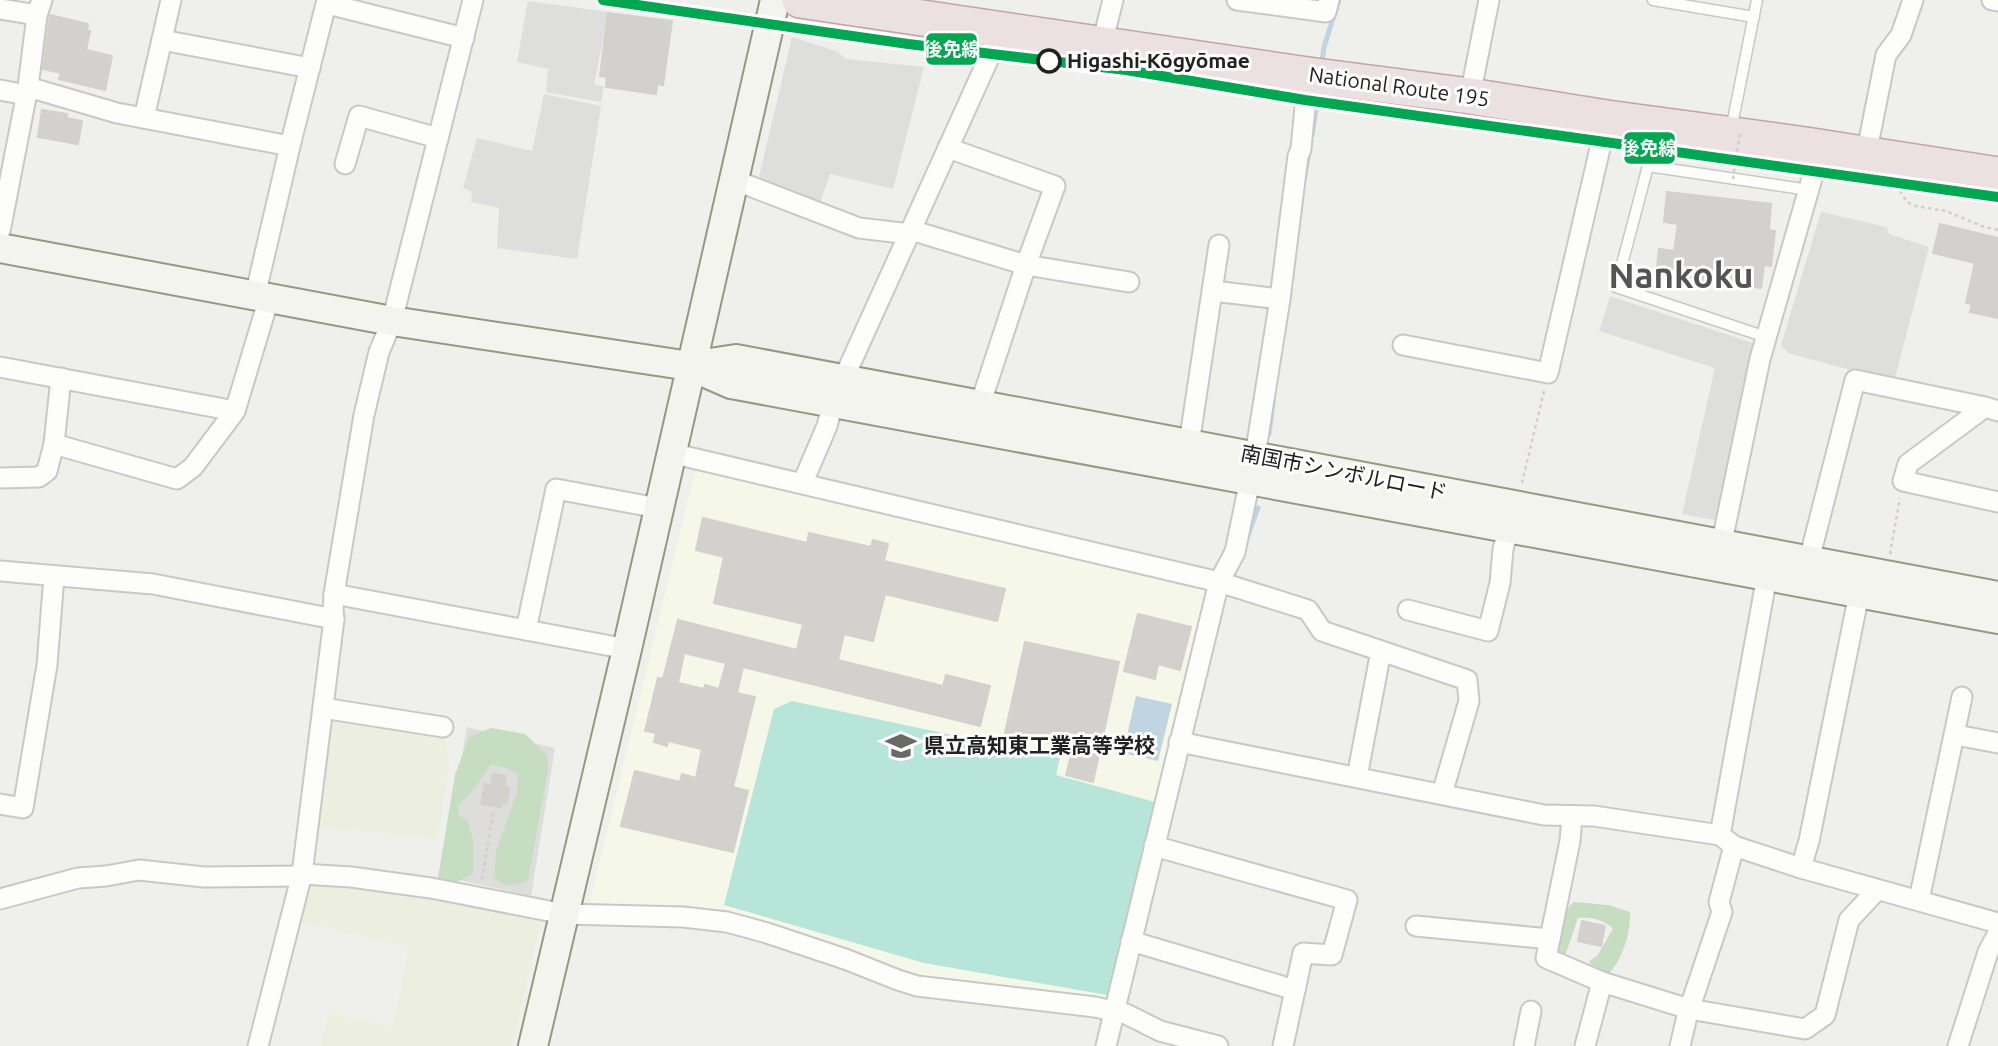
<svg xmlns="http://www.w3.org/2000/svg" width="1998" height="1046" viewBox="0 0 1998 1046" font-family="Ubuntu,'Noto Sans JP',sans-serif">
<rect width="100%" height="100%" fill="#efefeb"/>
<g fill="#dededc">
<path d="M528,1L609,12L594,84L604,87L601,102L546,92L548,69L517,62Z"/>
<path d="M792,37L836,51L847,59L924,67L893,189L830,174L820,203L758,182Z"/>
<path d="M544,94L601,106L577,259L497,248L499,208L471,202L472,192L463,188L477,138L532,151Z"/>
<path d="M1821,212L1887,227L1889,234L1929,247L1894,382L1788,353L1781,345Z"/>
<path d="M1610,296L1759,345L1720,521L1682,514L1715,368L1599,331Z"/>
</g>
<path fill="#f5f7e8" d="M700,466L1213,587L1111,1001L1102,1002L924,976L897,970L836,946L722,909L589,905L694,475Z"/>
<path fill="#dddddc" d="M467,727L555,748L531,896L441,876Z"/>
<g fill="#ecefdf">
<path d="M327,717L444,734L449,762L438,838L315,827Z"/>
<path d="M309,885L413,895L541,919L512,1046H320L329,1014L393,1027L409,947L298,921Z"/>
</g>
<g fill="#c7ddc1">
<path d="M491,728L525,734L547,755L548,770L528,880C514,887 505,888 494,877L496,852L517,792L518,774L507,768L491,764L474,789L459,805L458,814L468,822L473,839V874L450,885L438,878L455,775L469,737Z"/>
<path d="M1574,902L1608,905L1630,912C1631,933 1622,961 1607,976L1594,971L1589,961L1597,956L1613,929C1605,920 1590,916 1578,918L1564,959L1554,954C1556,937 1560,913 1574,902Z"/>
</g>
<path fill="#b7e5d9" d="M792,701L1060,758L1056,775L1155,802L1107,995L924,963L724,905L774,709Z"/>
<path fill="#bfd5e1" d="M1136,696L1172,704L1158,761L1123,753Z"/>
<g fill="none" stroke-linecap="round" stroke-linejoin="round">
<g stroke="#bfd5e1" stroke-width="5">
<path d="M1322,62L1324,47L1339,0"/>
<path d="M1312,135L1317,104"/>
<path d="M1304,180L1309,152"/>
<path d="M1269,434L1273,402"/>
<path d="M1247,538L1258,508"/>
</g>
</g>
<g fill="#d2d1cd" stroke="#d2d1cc" stroke-width="2" fill-rule="evenodd">
<path d="M608,13L672,21L663,85L657,84L656,94L606,87L607,77L600,76Z"/>
<path d="M50,15L88,24L87,31H90L86,50L112,56L105,90L59,79L61,73L43,69Z"/>
<path d="M42,110L67,114L66,118L82,121L78,144L38,137Z"/>
<path d="M1667,192L1771,204L1769,230L1775,231L1771,266L1764,265L1761,288L1656,276L1659,249L1674,251L1678,224L1664,222Z"/>
<path d="M1940,224L1998,238V318L1970,312L1972,304L1966,303L1975,263L1933,253Z"/>
<path d="M703,518L807,543L809,533L871,547L873,540L888,544L884,561L1005,589L997,621L885,594L873,641L844,634L838,660L943,686L946,675L990,686L980,726L743,667L737,693L755,697L733,787L748,791L733,852L621,826L635,771L680,782L682,774L696,778L702,749L668,741L667,746L654,742L656,733L645,731L658,678L663,679L678,620L797,650L803,624L714,603L724,557L696,550ZM684,653L726,663L719,689L705,685L704,689L678,683Z"/>
<path d="M1138,614L1191,627L1180,670L1158,664L1155,679L1124,671Z"/>
<path d="M1025,642L1119,662L1093,782L1066,775L1073,748L1005,733Z"/>
<path d="M493,774L506,776L504,787L509,788L507,803L502,802L501,807L481,804L485,784L491,785Z"/>
<path d="M1582,921L1605,926L1601,946L1578,941Z"/>
</g>
<g fill="none" stroke-linecap="round" stroke-linejoin="round">
<g stroke="#c8c8c6" stroke-width="13">
<g id="lane">
<path d="M1653,0L1754,17"/>
<path d="M1731,130L1757,0"/>
<path d="M1766,337L1616,287L1648,166L1809,190"/>
</g>
</g>
<g stroke="#c8c8c6" stroke-width="23">
<g id="street">
<path d="M42,0L37,15L28,87L117,113L290,146"/>
<path d="M1237,0L1326,12L1329,0"/>
<path d="M1992,0L1998,1"/>
<path d="M336,6L464,38"/>
<path d="M0,9L37,15"/>
<path d="M162,40L310,68"/>
<path d="M1102,44L1113,0"/>
<path d="M0,90L27,95"/>
<path d="M1470,96L1489,0"/>
<path d="M144,118L171,0"/>
<path d="M948,148L1055,186L1026,265L980,405"/>
<path d="M1866,155L1886,55L1901,35L1913,0"/>
<path d="M345,164L359,116L438,138"/>
<path d="M734,180L859,228L910,234"/>
<path d="M911,230L1026,265L1129,282"/>
<path d="M0,231L28,87"/>
<path d="M1213,291L1280,299"/>
<path d="M255,296L290,146L327,0"/>
<path d="M1403,345L1548,373L1607,118"/>
<path d="M0,367L235,411"/>
<path d="M1998,411L1985,407L1908,464L1903,481L1998,502"/>
<path d="M54,444L177,479L193,467L235,411L269,298"/>
<path d="M1189,444L1219,245"/>
<path d="M671,453L1219,582L1308,610L1322,631L1467,680L1469,701L1442,794"/>
<path d="M0,478L39,477L47,471L54,444L61,378"/>
<path d="M803,482L827,426L833,402L1002,29"/>
<path d="M1719,556L1760,359L1821,147"/>
<path d="M1809,560L1855,380L1985,407"/>
<path d="M0,571L153,584L334,619"/>
<path d="M334,594L627,649"/>
<path d="M1408,610L1488,631L1500,583L1503,549L1509,528"/>
<path d="M526,630L556,489L658,508"/>
<path d="M323,708L443,727"/>
<path d="M1956,735L1998,743"/>
<path d="M1179,742L1544,815L1594,816L1720,835L1734,846L1801,868L1998,923"/>
<path d="M1357,777L1381,651"/>
<path d="M0,804L23,808L47,665L54,576"/>
<path d="M1572,816L1570,841L1546,958L1602,982L1585,1046"/>
<path d="M1720,835L1767,576"/>
<path d="M1154,846L1347,900L1332,955L1303,953L1283,1046"/>
<path d="M1801,868L1809,841L1859,594"/>
<path d="M302,874L351,877L431,888L564,914L683,917L727,922L767,933L845,959L898,980L917,986L1095,1007L1126,1014L1160,1031L1218,1046"/>
<path d="M0,899L78,878L106,876L139,870L204,877L301,876"/>
<path d="M1919,900L1962,697"/>
<path d="M1416,926L1550,939"/>
<path d="M1131,941L1295,990"/>
<path d="M1602,982L1689,1009L1805,1029L1825,1015L1849,920L1877,890"/>
<path d="M258,1046L302,874L334,619L333,611L334,594L364,415L379,352L392,321L473,0"/>
<path d="M1106,1046L1219,582L1235,552L1255,456L1280,299L1298,156L1301,149L1308,75"/>
<path d="M1524,1046L1531,1011"/>
<path d="M1680,1046L1687,1016L1722,912L1719,902L1734,846"/>
<path d="M1958,1046L1988,952L1998,933"/>
</g>
</g>
<g stroke="#949a82" stroke-width="32">
<g id="secondary">
<path d="M0,248L392,321L690,366L731,384L1998,619"/>
<path d="M690,366L736,359L1998,596"/>
<path d="M533,1046L627,649L775,0"/>
</g>
</g>
<g stroke="#c3a4a7" stroke-width="38">
<path id="highway" d="M800,0L1308,75L1470,96L1607,118L1806,145L1998,175"/>
</g>
<g stroke="#d7cdc9" stroke-width="2.5" stroke-dasharray="3.5 3.5" stroke-linecap="butt">
<path d="M1900,191L1907,202L1916,206L1946,211L1982,226L1998,230"/>
<path d="M1522,483L1544,391"/>
<path d="M1890,554L1900,498"/>
<path d="M482,879L493,813"/>
</g>
<use href="#lane" stroke="#fdfdfc" stroke-width="10"/>
<use href="#street" stroke="#fdfdfc" stroke-width="19"/>
<use href="#secondary" stroke="#f2f4ed" stroke-width="28"/>
<use href="#highway" stroke="#ebe1e1" stroke-width="35"/>
<path stroke="#d7cdc9" stroke-width="2.5" stroke-dasharray="3.5 3.5" stroke-linecap="butt" d="M1733,179L1740,132"/>
<g stroke="#fff" stroke-width="16">
<path id="tram-1" d="M603,0L908,44L1126,70L1305,100L1998,197"/>
</g>
<use href="#tram-1" stroke="#00a651" stroke-width="10"/>
</g>
<defs>
<g id="school-bare" transform="scale(2.415)"><path d="M0-5L7-2L0 1L-7-2ZM-4 1L0 2.5L4 1V4Q0 6-4 4Z" fill="#696968" stroke="#fff" stroke-width="2.5" paint-order="stroke"/></g>
</defs>
<g fill-rule="evenodd">
<use href="#school-bare" x="901" y="746"/>
</g>
<circle fill="#fff" stroke="#212121" stroke-width="3.5" cx="1049" cy="61" r="11"/>
<g text-anchor="middle" stroke-width="6" stroke-linejoin="round" paint-order="stroke">
<g font-size="21" font-weight="bold" fill="#212121" stroke="#fff" text-anchor="start">
<text x="1067" y="68">Higashi-Kōgyōmae</text>
</g>
<g font-size="21" fill="#212121" stroke="#fff">
<text transform="translate(1399 87) rotate(8)" y="7">National Route 195</text>
<text transform="translate(1344 473) rotate(11)" y="7">南国市シンボルロード</text>
</g>
<g font-size="21" font-weight="bold" fill="#212121" stroke="#fff" text-anchor="start">
<text x="924" y="753">県立高知東工業高等学校</text>
</g>
<g font-size="35" font-weight="bold" fill="#545454" stroke="#fff">
<text x="1681" y="288">Nankoku</text>
</g>
</g>
<g stroke="#fff" stroke-width="2.5">
<rect x="925" y="32" width="53" height="34" rx="7" fill="#00a651"/>
<rect x="1623" y="131" width="53" height="34" rx="7" fill="#00a651"/>
</g>
<g font-size="19" text-anchor="middle" font-weight="bold" fill="#fff">
<text x="952" y="56">後免線</text>
<text x="1649" y="155">後免線</text>
</g>
</svg>
